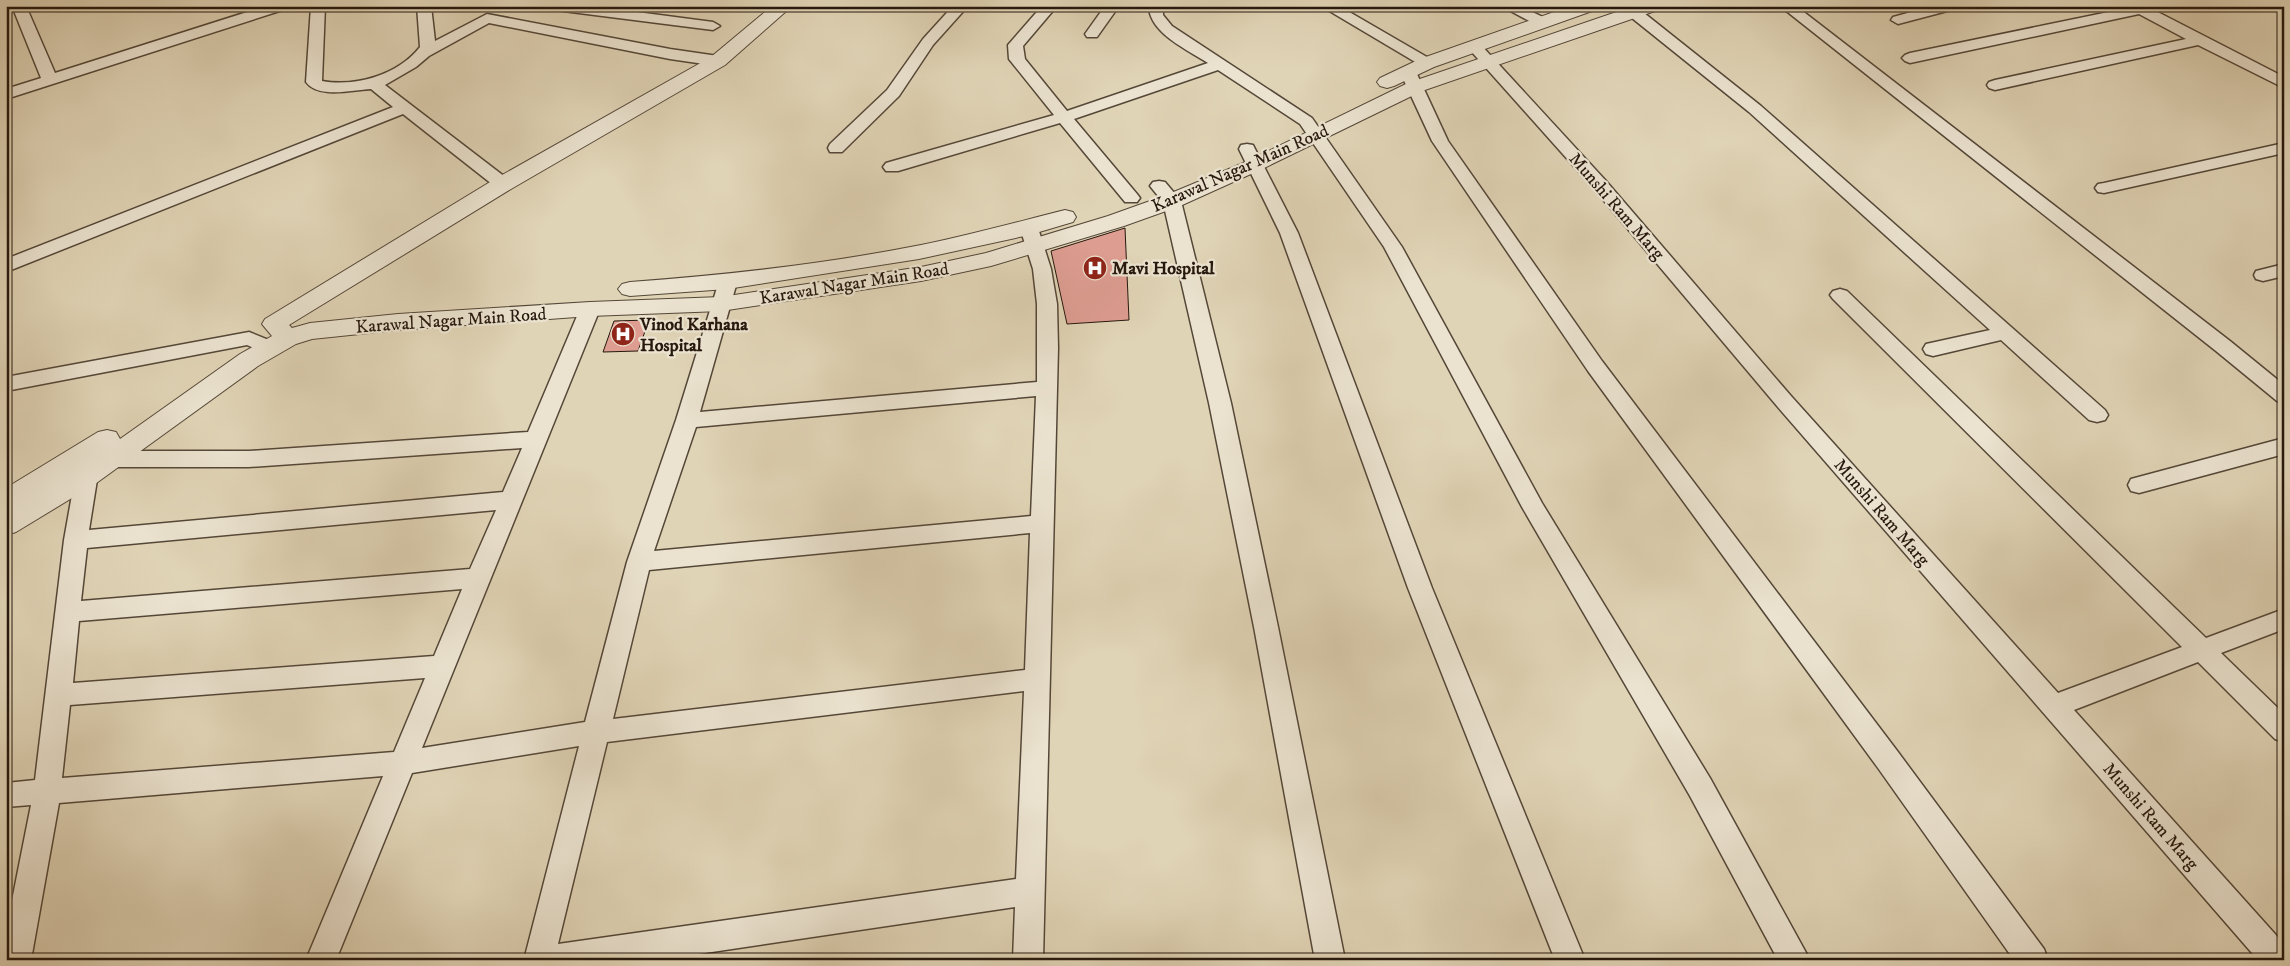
<svg xmlns="http://www.w3.org/2000/svg" width="2290" height="966" viewBox="0 0 2290 966" font-family="'IM FELL DW Pica',serif">
<rect width="100%" height="100%" fill="#e0d4b6"/>
<filter id="stains"><feTurbulence type="fractalNoise" baseFrequency=".004" numOctaves="4"/><feColorMatrix values="0 0 0 0 .2 0 0 0 0 .09 0 0 0 0 .02 0 0 0 .5 -.17"/></filter>
<radialGradient id="worn" r=".72"><stop offset=".6" stop-color="#630" stop-opacity="0"/><stop offset="1" stop-color="#630" stop-opacity=".3"/></radialGradient>
<g fill="#dd9d91" stroke="#26180e">
<path d="M1125,228L1129,320L1067,324L1051,251Z"/>
<path d="M649,320L638,351L603,352L614,321Z"/>
</g>
<g fill="none" stroke-linecap="round" stroke-linejoin="round">
<g stroke="#544738" stroke-width="3">
<g id="minor">
<path d="M12,6H26L55,73L266,6H288L286,9L6,99V89L41,78Z"/>
<path d="M311,6H325L322,81C356,87 398,75 420,47L417,6H431L435,41L487,14L670,49L718,56L723,58L726,61L723,64L718,66L670,59L489,23L429,56L416,67L385,85L509,180L512,184L509,188H497L403,114L6,272V259L393,107L371,89C353,90 318,99 306,82Z"/>
<path d="M548,6H591L713,22L720,26L713,30L555,10Z"/>
<path d="M953,6H968L933,45L899,96L842,152H830L828,148L830,144L887,90L923,39Z"/>
<path d="M1042,6H1057L1023,46L1025,59L1067,111L1208,63C1188,50 1149,33 1149,6H1163V15L1172,26L1312,118L1402,247L1542,503L1710,778L1810,960H1778L1690,796L1522,507L1384,247L1300,124L1218,70L1074,119L1137,194L1140,198L1137,202H1125L1060,123L898,171H886L883,167L886,163L1054,115L1009,59L1008,45Z"/>
<path d="M1105,6H1119L1097,37H1087L1085,34Z"/>
<path d="M1321,6H1339L1432,60L1435,63L1432,66H1422Z"/>
<path d="M1501,6H1520L1547,19L1549,22L1547,25H1537Z"/>
<path d="M1617,6H1635L1639,9L1761,106L2105,410L2108,415L2105,420L2097,422L2089,420L2001,340L1933,356L1926,354L1923,349L1926,344L1990,330L1749,112Z"/>
<path d="M1780,6H1796L2230,341L2284,385V403L2277,401L2216,351Z"/>
<path d="M1933,6H1957L1955,9L1898,24L1891,20L1893,17Z"/>
<path d="M2127,6H2146L2284,77V88L2198,45L1995,90L1989,88L1987,85L1989,82L1995,80L2186,39L2139,14L1910,63L1905,61L1902,58L1905,55L1910,53L2128,8Z"/>
<path d="M2272,6H2284V12L2274,9Z"/>
<path d="M1475,42L1480,44L1606,181L1791,396L2058,693L2182,647L1833,299L1830,295L1833,291L1840,289L1847,291L2206,638L2284,609V629L2221,653L2284,714V742L2275,739L2198,662L2074,710L2284,944V960H2258L1777,406L1594,189L1470,50L1467,47Z"/>
<path d="M1408,67L1413,69L1416,72L1448,141L1602,361L1898,752L2044,949L2048,960H2014L1878,768L1588,371L1432,141L1400,72L1403,69Z"/>
<path d="M2284,143V153L2104,193L2098,192L2095,188L2098,184L2104,183Z"/>
<path d="M1247,144L1253,145L1255,149L1298,233L1432,588L1585,960H1555L1408,588L1280,233L1239,149L1241,145Z"/>
<path d="M1159,181L1165,182L1181,201L1231,403L1278,627L1345,960H1315L1254,627L1209,403L1163,202L1150,186L1153,182Z"/>
<path d="M1029,223L1035,224L1038,228L1051,269L1057,304L1058,348L1043,960H1013L1015,907L658,960H524L579,746L412,773L336,960H306L383,776L59,803L31,960H6V931L31,805L6,807V783L35,780L64,540L78,461L81,455L89,453L97,455L100,461L89,530L503,492L522,448L249,467H110L102,465L99,459L102,453L110,451H249L528,432L580,309L583,305L590,303L597,305L600,309L422,748L585,722L627,562L676,420L720,278L727,276L734,278L737,282L700,412L1037,382V304L1033,269L1020,228L1023,224ZM1036,396L1031,516L654,551L696,427ZM496,510L470,569L81,601L87,548ZM1030,533L1025,670L613,719L649,570ZM462,589L434,656L73,683L79,621ZM425,678L394,752L62,778L70,705ZM1024,691L1016,879L558,944L607,742Z"/>
<path d="M2284,264V276L2263,281L2256,279L2254,275L2256,271Z"/>
<path d="M249,332L276,343L279,348L276,353L269,355L247,345L6,391V377Z"/>
<path d="M2284,438V454L2139,493L2131,491L2128,485L2131,479Z"/>
</g>
</g>
<g stroke="#544738" stroke-width="2">
<g id="tertiary">
<path d="M772,6H792L725,65L511,189L289,325L292,328L310,323L398,314L590,302L721,297L921,267L986,253L1108,216L1164,196L1248,161L1408,83L1634,6H1661L1658,10L1422,91L1262,169L1180,206L1124,226L991,266L921,281L721,311L590,316L398,330L312,339L296,344L258,366L95,484L16,532L6,535V488L98,432L107,430L116,432L120,439L240,354L272,336L262,324L265,319L495,179L711,57Z"/>
<path d="M1571,6H1598L1595,10L1434,67L1394,86L1387,88L1380,86L1377,82L1380,78L1420,59Z"/>
<path d="M1065,210L1073,212L1076,217L1073,222L1029,235L919,259L727,289L630,296L622,294L618,289L622,284L630,282C727,275 825,264 921,245C970,235 1017,222 1065,210Z"/>
</g>
</g>
<use href="#minor" fill="#ebe3d0" fill-rule="evenodd"/>
<use href="#tertiary" fill="#ebe3d0" fill-rule="evenodd"/>
</g>
<defs>
<g id="hospital-disc" transform="scale(1.25)"><circle r="9.5" fill="#8f2418" stroke="#ebe3d0"/><path d="M-5-5h3v3.5h4V-5h3V5h-3V1.5h-4V5h-3Z" fill="#fff"/></g>
</defs>
<g fill-rule="evenodd">
<use href="#hospital-disc" x="1095" y="268"/>
<use href="#hospital-disc" x="623" y="334"/>
</g>
<g text-anchor="middle" stroke-width="4.5" stroke-linejoin="round" paint-order="stroke">
<g font-size="18" fill="#26180e" stroke="#ebe3d0">
<text transform="translate(1240 168) rotate(-24)" y="6">Karawal Nagar Main Road</text>
<text transform="translate(1617 206) rotate(49)" y="6">Munshi Ram Marg</text>
<text transform="translate(854 283) rotate(-9)" y="6">Karawal Nagar Main Road</text>
<text transform="translate(451 320) rotate(-4)" y="6">Karawal Nagar Main Road</text>
<text transform="translate(1882 512) rotate(49)" y="6">Munshi Ram Marg</text>
<text transform="translate(2151 816) rotate(49)" y="6">Munshi Ram Marg</text>
</g>
<g font-size="18" font-weight="bold" fill="#26180e" stroke="#ebe3d0" text-anchor="start">
<text x="1112" y="274">Mavi Hospital</text>
<text x="640" y="330">Vinod Karhana<tspan x="640" dy="21">Hospital</tspan></text>
</g>
</g>
<rect width="2290" height="966" fill="none" stroke="#e0d4b6" stroke-width="25"/>
<rect x="8" y="8" width="2275" height="951" fill="none" stroke="#26180e" stroke-width="2.5"/>
<rect x="12" y="12" width="2265" height="941" fill="none" stroke="#26180e"/>
<rect width="100%" height="100%" filter="url(#stains)"/>
<rect width="100%" height="100%" fill="url(#worn)"/>
</svg>
